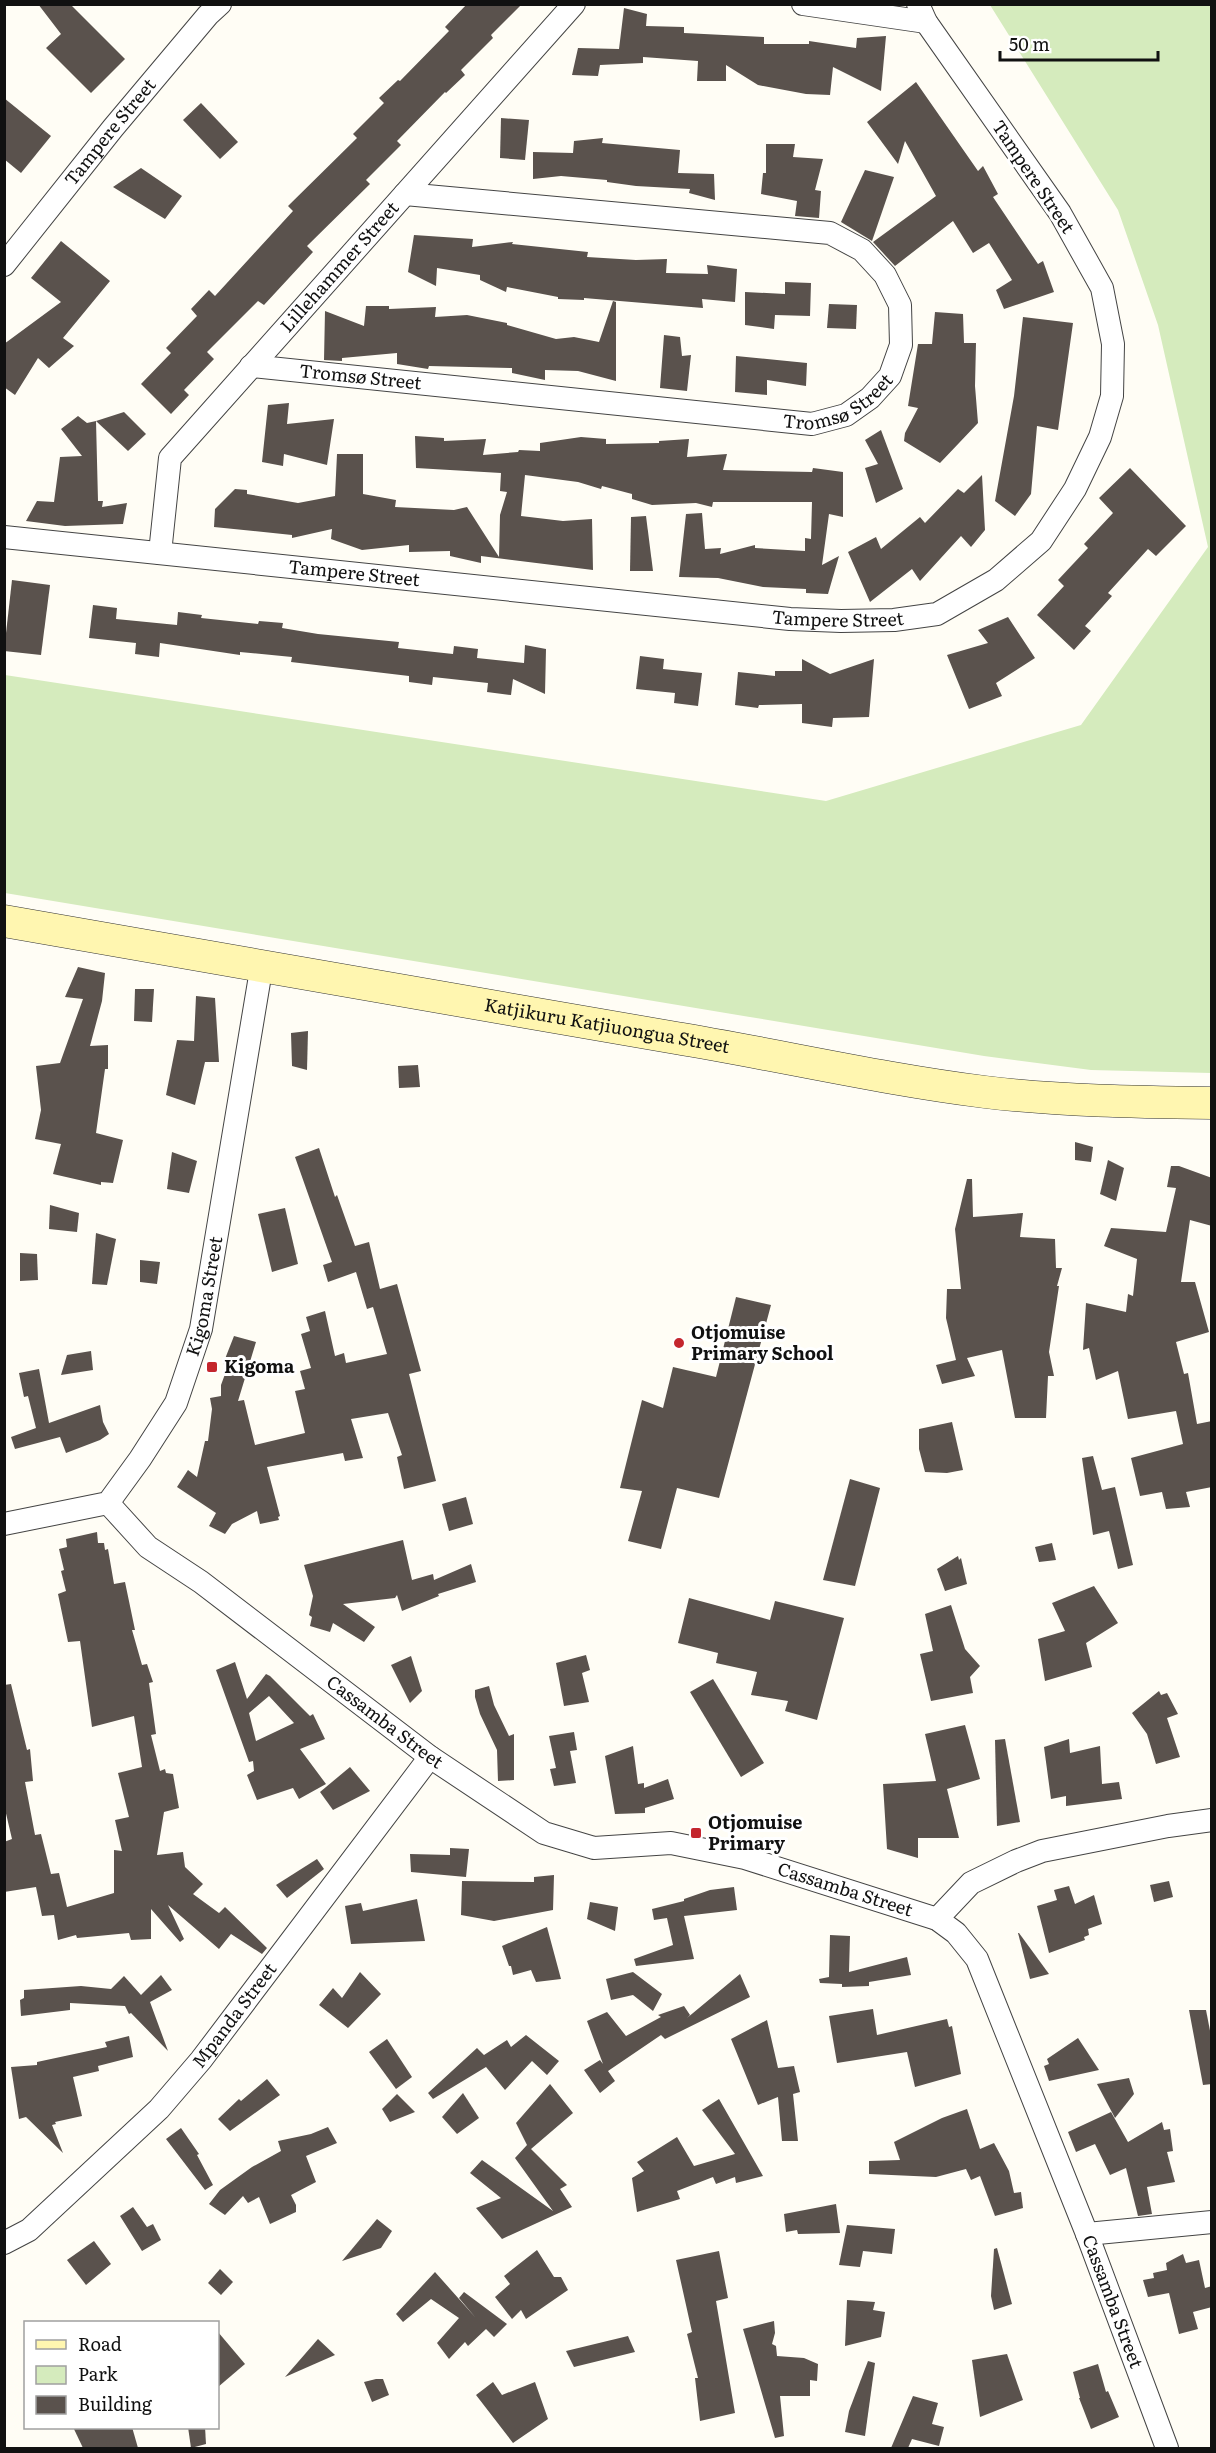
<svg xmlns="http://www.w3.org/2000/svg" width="1216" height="2453" viewBox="0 0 1216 2453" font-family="Literata,serif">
<rect width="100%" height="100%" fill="#fffdf5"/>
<path fill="#d5ebbd" d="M990,5H1211V1073L1091,1070L984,1056L5,893V675L826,801L1081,725L1208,547L1158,325L1118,210Z"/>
<g fill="#5a524d" fill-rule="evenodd">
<path d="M38,4H70L125,59L91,93L46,48L61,34Z"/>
<path d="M467,4H522L491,35L493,38L461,70L465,75L446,93L445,92L397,141L401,145L366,180L370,184L307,246L313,252L264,305L258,301L207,352L214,359L184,390L189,395L171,414L141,384L171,353L166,348L197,316L191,309L209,290L215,296L293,211L288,206L357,138L353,134L384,103L379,98L398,80L400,81L449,31L445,27Z"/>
<path d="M624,8L647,14L646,26L684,27V33L764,37V44H809V41L856,48L857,38L886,36L881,91L833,67L830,95L806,94L758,85L726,65V81H697L698,61L643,57V63L600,65L598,76L572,75L578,48L619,49Z"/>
<path d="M916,82L978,171L983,166L998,194L993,197L1038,264L1043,261L1054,292L1004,309L996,290L1012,280L989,243L973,253L953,221L895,266L873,242L936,196L905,141L898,164L867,122Z"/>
<path d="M4,98L51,136L21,173L4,159Z"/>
<path d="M201,103L238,142L220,159L183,120Z"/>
<path d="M501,118L529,120L525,160L500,158Z"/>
<path d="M603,138L602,143L680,150L678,173L714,174L715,200L689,193L690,189L636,186L607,182V180L561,176L533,179V152L573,153L574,141Z"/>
<path d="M766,144H795L793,157L823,159L815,190L821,191L819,218L795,216L797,201L761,194L763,173H766Z"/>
<path d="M141,168L182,196L165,219L113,187Z"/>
<path d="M865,170L894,177L872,241L841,222Z"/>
<path d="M414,235L473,239L472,247L513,242L512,244L588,252L587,257L636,260L667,259L666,273L708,274L707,265L737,269L735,302L702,299L703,308L584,298V300L558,299V297L507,287L506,292L480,280V275L437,268L436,286L408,272Z"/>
<path d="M61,241L110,281L63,338L74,346L49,368L38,358L15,395L4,387V344L61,302L31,278Z"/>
<path d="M785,282L811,283L810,316L775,315L774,329L745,325V292L785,294Z"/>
<path d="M613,301L616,302V381L578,371L545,370V380L512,373V368L429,366L428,369L397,364V353L342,358V361L324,360L325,311L364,326L366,306H389V309L436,307L435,317L467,315L507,323V325L556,339L574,337L599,342Z"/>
<path d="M829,304L857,305L856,329L827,328Z"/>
<path d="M935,312L963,314L964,343H976L975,386L978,423L940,463L904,441L905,433L918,408L908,406L918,344H932Z"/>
<path d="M1023,317L1073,323L1058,430L1037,426L1031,494L1015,516L995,501L1014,396Z"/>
<path d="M664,335L680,337L682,356L691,355L687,391L660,388Z"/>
<path d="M736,356L807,363L806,386L767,380V395L735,392Z"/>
<path d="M289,403L287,424L334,419L327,465L284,454L283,466L262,462L268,405Z"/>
<path d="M124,412L146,434L128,451L96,421Z"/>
<path d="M78,416L87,423L96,421L98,501H103L102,507L127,503L123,524L65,526L26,521L37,501L54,502L60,457L82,456L61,429Z"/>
<path d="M881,430L903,489L876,503L865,468L878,464L865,440Z"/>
<path d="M415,436L444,438V441L486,439L483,455L518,452L519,450L540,451V443L581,437L606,439V444L659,443V441L689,439L687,457L727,454L723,470L812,472L813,468L843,472V517L829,514L822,565L839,556L828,594L806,593V589L763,587L718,578L679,577L686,514L702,513L705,549L721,548L720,554L755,545V548L805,551V538L811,539L812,502H713L712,507L696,503L652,505L632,499V494L602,486L601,489L578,482L525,475L521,516L563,521L592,519L593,570L481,556V563L450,556V551L409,552V545L362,550L331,539L332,529L292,538V535L214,527L215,509L235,489L247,490V494L298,503L335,496L337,454H363V494L396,500L395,507L454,510L467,507L499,557L500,515L507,492L500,491L501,473L416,468Z"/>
<path d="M1130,468L1186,526L1156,556L1148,549L1108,593L1112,596L1085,626L1091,631L1074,650L1037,615L1064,586L1058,580L1088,548L1084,544L1113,513L1099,498Z"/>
<path d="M982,475L985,530L971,547L961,536L920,581L912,569L870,602L848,552L876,537L881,549L920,517L925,523L958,489L964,493Z"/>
<path d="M646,516L653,571H630L631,517Z"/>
<path d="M12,580L50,585L41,655L4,651Z"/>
<path d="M93,605L117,608L116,619L177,625L178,612L202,615L201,618L258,624L259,621L283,623L282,628L318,634L399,642L398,648L453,654L454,646L478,649L477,658L524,663L525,645L546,649L545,694L513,679L511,695L487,692L488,683L433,677L432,685L409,682V676L291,662L292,657L240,652V655L160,643L159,657L135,654L136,643L89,638Z"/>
<path d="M1008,617L1035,658L996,683L1002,696L969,709L947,655L988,643L978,630Z"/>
<path d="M640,656L664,659L663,669L702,673L698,706L674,703L675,693L636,689Z"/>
<path d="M802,659L830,674L874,659L869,717L833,718L832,727L802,723V704L759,705L758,708L735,705L738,672L775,676V671H802Z"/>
<path d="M78,967L105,973L102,1001L90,1046L108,1045V1069H105L96,1133L123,1140L113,1183L101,1182V1185L53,1174L61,1144L35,1139L41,1110L36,1066L60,1063L83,999L65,997Z"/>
<path d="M135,989H154L152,1022L134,1021Z"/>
<path d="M196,996L215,998L219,1062H205L195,1105L166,1095L177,1040L194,1041Z"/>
<path d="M308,1031L307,1070L292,1066L291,1033Z"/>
<path d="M418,1065L420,1087L399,1088L398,1066Z"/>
<path d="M1075,1142L1093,1147L1091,1162L1075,1160Z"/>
<path d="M319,1148L335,1197L337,1195L355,1246L369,1242L380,1289L397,1284L421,1371L409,1374L436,1481L404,1489L397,1457L402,1455L388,1413L351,1419L363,1458L345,1461L343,1453L267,1467L280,1516L278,1517L279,1520L260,1524L257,1511L232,1524L225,1534L209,1526L216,1513L177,1487L188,1470L197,1477L205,1441H208L212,1409L210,1398L221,1396V1385L228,1366L223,1364L234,1336L256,1342L238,1401L244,1400L255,1445L305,1433L295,1391L305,1389L300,1371L311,1368L301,1334L310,1331L306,1317L325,1311L335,1356L344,1353L346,1363L387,1354L373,1307L367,1309L356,1272L328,1282L323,1265L332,1262L295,1157Z"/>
<path d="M172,1152L197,1161L189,1193L167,1189Z"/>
<path d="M1108,1160L1124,1168L1116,1201L1100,1194Z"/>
<path d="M1171,1166H1179L1212,1178V1226L1190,1220L1181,1282H1195L1209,1332L1176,1342L1184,1374L1188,1373L1197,1424L1212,1421V1487L1186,1492L1190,1507L1166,1509L1162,1492L1140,1496L1131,1458L1183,1444L1176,1411L1128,1419L1118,1371L1096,1380L1089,1348L1083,1350L1086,1303L1126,1312L1128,1294L1133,1296L1137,1259L1104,1246L1111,1228L1166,1232L1176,1188L1167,1187Z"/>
<path d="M967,1179H972L973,1217L1023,1213L1020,1237L1055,1239L1056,1268H1062L1057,1286H1059L1049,1352L1054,1376H1048L1046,1418H1015L1002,1350L967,1358L975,1376L942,1384L936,1365L956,1360L946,1318L947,1289H961L955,1229Z"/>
<path d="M50,1205L79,1213L77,1232L49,1229Z"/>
<path d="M285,1208L298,1264L272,1272L258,1214Z"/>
<path d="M96,1233L116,1239L107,1285L92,1284Z"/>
<path d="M20,1253L37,1254L38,1280L20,1281Z"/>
<path d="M140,1260L160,1262L157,1284L140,1282Z"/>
<path d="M736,1297L771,1305L719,1498L677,1488L661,1549L628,1541L642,1491L620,1488L642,1400L663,1408L673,1367L716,1377Z"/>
<path d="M91,1351L93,1370L61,1375L67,1355Z"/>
<path d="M39,1369L49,1423L100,1405L103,1422L109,1434L100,1440L66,1453L60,1437L15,1449L11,1437L36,1428L28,1396L24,1397L19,1373Z"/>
<path d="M952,1422L963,1470L947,1473L925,1472L919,1449V1429Z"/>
<path d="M1093,1456L1102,1490L1115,1487L1133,1565L1118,1569L1109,1531L1093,1535L1082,1458Z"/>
<path d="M850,1479L880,1488L855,1586L823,1580Z"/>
<path d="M466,1497L473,1524L449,1531L442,1504Z"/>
<path d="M97,1532L98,1543H104L105,1550L108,1549L114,1584L125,1582L135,1630H132L142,1665L147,1664L153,1682L149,1683L156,1734L151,1735L160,1771L165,1769L166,1773L173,1774L179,1808L164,1812L157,1855L183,1852L185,1867L203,1884L193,1894L219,1913L225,1907L267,1948L262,1954L231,1934L219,1949L168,1905L184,1939L180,1942L151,1909V1939L131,1940L129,1933L77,1938L76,1935L58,1940L54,1915L42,1916L36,1887L4,1892V1842L12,1839L4,1805V1685L11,1684L27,1750L30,1749L33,1781L25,1782L35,1835L41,1834L51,1874L59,1873L67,1907L114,1893V1850L122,1851L115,1820L129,1817L118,1773L142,1767L134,1716L92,1727L80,1641L68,1642L58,1594L66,1591L61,1571L64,1570L59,1549L67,1547L66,1539Z"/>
<path d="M403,1540L412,1580L433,1574L434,1580L471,1564L476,1582L438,1594L439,1596L402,1611L397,1595L395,1598L343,1604L375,1627L364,1642L333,1623L330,1632L310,1626L312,1617L309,1615L313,1596L304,1565Z"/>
<path d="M1052,1543L1056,1560L1039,1562L1035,1547Z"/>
<path d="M958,1556L959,1560L961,1558L967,1584L945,1591L937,1569Z"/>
<path d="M1094,1586L1118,1623L1086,1643L1092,1667L1045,1681L1038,1639L1065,1631L1052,1603Z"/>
<path d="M689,1598L770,1620L775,1601L844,1618L817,1720L785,1711L788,1701L751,1695L757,1672L716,1663L718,1653L678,1643Z"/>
<path d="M951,1605L965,1649L980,1666L970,1677L973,1693L931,1701L920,1654L933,1651L925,1614Z"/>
<path d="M586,1655L590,1670L582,1673L589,1702L564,1706L556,1663Z"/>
<path d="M411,1656L422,1691L410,1703L391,1665Z"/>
<path d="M235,1662L247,1699L266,1674L270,1676L310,1716L313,1714L325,1739L300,1749L326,1784L299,1799L293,1788L257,1800L247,1775L254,1771L253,1761L249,1762L216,1670ZM269,1696L294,1723L256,1741L249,1713Z"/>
<path d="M713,1679L764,1763L741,1777L690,1692Z"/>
<path d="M489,1686L494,1705L509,1736L514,1734V1780L498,1781L497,1750L480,1714L475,1697V1690Z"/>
<path d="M1159,1691L1161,1695L1167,1693L1178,1714L1167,1718L1180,1757L1156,1764L1147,1734L1132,1713Z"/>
<path d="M965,1725L980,1779L947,1789L959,1838H918V1858L887,1849L883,1784L936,1781L925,1734Z"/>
<path d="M574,1732L577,1750L570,1751L576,1783L554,1786L550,1769L556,1768L549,1736Z"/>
<path d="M1005,1739L1020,1822L997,1826L995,1740Z"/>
<path d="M1069,1739L1070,1753L1100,1746L1102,1784L1119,1782L1122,1799L1066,1806V1796L1051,1799L1044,1747Z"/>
<path d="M633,1746L638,1784L644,1783V1788L668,1779L674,1799L645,1808V1813L615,1814L605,1756Z"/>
<path d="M350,1767L370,1791L333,1810L320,1792Z"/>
<path d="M450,1848L469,1849L466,1877L411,1872L410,1854L450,1855Z"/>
<path d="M317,1859L324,1869L287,1898L276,1885Z"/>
<path d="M554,1875L553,1910L494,1921L461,1915L462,1881L534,1882V1877Z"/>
<path d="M1169,1881L1173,1897L1154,1902L1150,1885Z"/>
<path d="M1069,1886L1075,1904L1094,1895L1102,1924L1088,1929L1089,1935L1084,1937L1085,1940L1049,1953L1037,1906L1057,1900L1054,1890Z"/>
<path d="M734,1887L737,1910L684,1916L694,1959L636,1966L634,1959L673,1945L667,1918L654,1920L652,1909L684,1901V1899L710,1890Z"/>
<path d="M417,1899L425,1941L351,1944L345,1906L361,1903L363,1911Z"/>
<path d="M590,1902L618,1907L615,1931L587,1919Z"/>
<path d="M547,1927L561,1979L536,1982L531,1970L513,1975L511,1966H509L502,1946Z"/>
<path d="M1018,1933H1019L1049,1974L1030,1979Z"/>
<path d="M830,1935L850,1936L849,1972L907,1957L911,1975L869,1982V1986L842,1987V1984L820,1983L819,1979L829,1977Z"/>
<path d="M360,1972L381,1994L348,2028L319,2005L333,1988L342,1998Z"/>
<path d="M633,1972L662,1994L653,2011L633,1995L611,2000L606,1979Z"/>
<path d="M740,1974L750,1997L665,2039L661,2035L608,2071L615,2081L600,2093L584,2070L600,2060L603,2064L587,2021L607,2012L626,2036L661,2017L658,2015L684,2006L690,2015L687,2018Z"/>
<path d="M161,1975L172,1990L150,2002L168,2051L131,2013L129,2014L125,2006L70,2003V2010L21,2016L20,2000L24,1998V1990L81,1986L111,1989L124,1976L141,1995Z"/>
<path d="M873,2009L877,2035L947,2019L949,2027L952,2026L961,2074L915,2087L907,2052L837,2063L829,2016Z"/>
<path d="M1189,2010H1206L1212,2041V2084L1203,2085Z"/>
<path d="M767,2020L778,2068L794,2066L800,2092L793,2094L798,2141H782L778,2097L758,2105L731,2039Z"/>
<path d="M526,2035L559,2061L547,2075L532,2061L505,2090L486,2067L433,2099L428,2093L477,2048L484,2055L507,2040L511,2047Z"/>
<path d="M129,2036L133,2057L98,2066L99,2071L73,2077L82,2116L55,2122L56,2124L52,2125L63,2153L26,2117L19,2119L11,2067L37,2065V2062L107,2047L105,2042Z"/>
<path d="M1078,2038L1099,2070L1049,2081L1044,2066L1049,2064L1047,2059Z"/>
<path d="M387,2039L412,2077L396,2089L369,2052Z"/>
<path d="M1129,2078L1134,2094L1115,2118L1097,2084Z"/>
<path d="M267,2079L280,2095L230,2131L218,2119L239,2099L241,2101Z"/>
<path d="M550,2084L573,2113L531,2149L567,2185L560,2189L572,2207L502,2239L476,2208L501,2198L470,2173L482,2160L553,2211L515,2158L527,2145L516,2123Z"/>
<path d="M463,2093L479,2118L457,2134L442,2117Z"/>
<path d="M397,2094L415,2112L390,2122L382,2109Z"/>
<path d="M719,2099L763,2176L736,2183L735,2177L716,2184L713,2177L677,2191L680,2199L637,2212L632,2178L644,2171L637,2162L677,2137L694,2166L735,2154L702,2110Z"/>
<path d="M967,2109L980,2149L994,2143L1009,2171L1014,2193L1021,2192L1023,2208L995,2216L980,2176L971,2180L966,2169L936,2177L869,2174V2161L900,2160L894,2142L942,2118Z"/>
<path d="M1111,2112L1128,2142L1162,2122L1164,2130L1170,2129L1173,2151L1167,2152L1175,2182L1147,2187L1152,2214L1138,2216L1126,2168L1110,2175L1095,2144L1076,2152L1068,2132Z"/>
<path d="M328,2127L337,2143L306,2156L316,2182L291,2195L296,2205V2212L270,2224L259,2197L248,2203L243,2196L225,2215L209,2204L220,2190L252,2167L281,2151L278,2141L311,2134Z"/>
<path d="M181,2128L199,2154L197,2155L213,2185L205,2190L166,2139Z"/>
<path d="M836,2204L840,2233L798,2234L797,2230L786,2232L784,2214Z"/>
<path d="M133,2207L147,2227L153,2224L161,2240L142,2251L120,2216Z"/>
<path d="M377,2219L392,2231L381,2248L342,2261Z"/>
<path d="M847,2225L895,2229L892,2254L863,2251L860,2267L839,2265Z"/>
<path d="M94,2241L111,2264L86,2285L67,2260Z"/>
<path d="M997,2248L1012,2304L994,2310L991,2296L994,2249Z"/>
<path d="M537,2250L554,2277H561L568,2290L526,2319L521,2310L512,2319L495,2297L510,2284L504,2276Z"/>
<path d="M719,2251L728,2298L716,2301L735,2413L700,2421L695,2378H698L687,2334L692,2332L676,2260Z"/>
<path d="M1183,2254L1186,2263L1199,2260L1205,2288L1212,2286V2307L1193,2312L1198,2329L1179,2334L1169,2293L1148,2297L1143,2280L1154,2278L1153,2273L1167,2270L1166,2263Z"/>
<path d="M220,2269L233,2282L221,2295L208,2283Z"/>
<path d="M435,2272L475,2317L459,2298L464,2292L507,2324L494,2337L486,2329L468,2346L465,2342L449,2359L437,2343L459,2318L431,2299L403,2322L396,2314Z"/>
<path d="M847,2300L875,2302L873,2310L885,2312L881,2337L845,2346Z"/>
<path d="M774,2321L775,2333L772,2344L776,2346L777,2356L804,2358L818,2364L817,2381L810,2380V2396H780L784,2436L775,2438L743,2329Z"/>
<path d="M218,2332L245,2364L218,2387Z"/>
<path d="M628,2336L635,2352L574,2367L566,2351Z"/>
<path d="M318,2339L335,2355L285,2377Z"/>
<path d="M1007,2354L1023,2400L980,2417L972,2360Z"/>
<path d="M868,2361L875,2363L865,2436L845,2432L849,2411Z"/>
<path d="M1098,2364L1106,2392L1108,2391L1119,2417L1091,2429L1079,2398H1080L1073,2372Z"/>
<path d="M376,2379H383L389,2395L372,2402L364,2382Z"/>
<path d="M493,2382L502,2395L535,2382L548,2419L513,2443L476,2395Z"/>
<path d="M913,2396L938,2403L932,2424L944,2427L939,2446L912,2439L908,2448H891Z"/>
<path d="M73,2427H132L138,2448H83Z"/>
<path d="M188,2427H205L206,2444L191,2448Z"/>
</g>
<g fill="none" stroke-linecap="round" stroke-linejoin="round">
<g stroke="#444" stroke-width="24">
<g id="street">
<path d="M803,4L926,22"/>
<path id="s1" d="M4,265L113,128L208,15L220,4"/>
<path id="s2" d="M251,366L812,424L846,415L870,398L890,376L901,345L900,305L885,275L862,250L830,233L405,194"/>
<path id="s3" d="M4,537L790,619L841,621L894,620L937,614L996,580L1041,541L1075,489L1100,437L1112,396L1113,344L1102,288L1060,213L926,22L918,4"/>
<path id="s4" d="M160,553L170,458L574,4"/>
<path id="s5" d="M108,1503L148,1547L201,1582L430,1757L544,1833L594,1848L671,1843L745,1858L937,1919L956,1933L977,1959L1087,2234L1167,2448"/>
<path id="s6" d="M4,1524L108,1503L140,1459L176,1403L201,1329L262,964"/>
<path d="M937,1919L971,1883L1016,1861L1042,1851L1168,1826L1212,1820"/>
<path d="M1087,2234L1212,2222"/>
<path id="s7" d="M4,2243L29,2230L159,2109L201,2060L430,1757"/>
</g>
</g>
<g stroke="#333" stroke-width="33">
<g id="secondary">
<path id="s8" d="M4,921C229,959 452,1000 676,1038C779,1055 881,1079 985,1092C1060,1101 1136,1102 1212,1103"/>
</g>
</g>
<use href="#street" stroke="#fff" stroke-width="22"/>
<use href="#secondary" stroke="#fff6b0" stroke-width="32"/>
</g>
<g fill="#c4262e" stroke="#fff" stroke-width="2">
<circle cx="679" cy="1343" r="6"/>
<rect x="206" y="1361" width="12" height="12" rx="3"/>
<rect x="690" y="1827" width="12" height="12" rx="3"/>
</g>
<g text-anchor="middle" stroke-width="6" stroke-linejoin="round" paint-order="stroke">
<g font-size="18" fill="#111" stroke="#fff">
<text dy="6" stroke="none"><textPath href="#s1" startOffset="170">Tampere Street</textPath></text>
<text transform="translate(1033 177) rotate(56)" y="6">Tampere Street</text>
<text dy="6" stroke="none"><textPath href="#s4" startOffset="351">Lillehammer Street</textPath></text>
<text dy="6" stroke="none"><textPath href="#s2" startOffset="110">Tromsø Street</textPath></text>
<text dy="6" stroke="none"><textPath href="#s2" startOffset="596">Tromsø Street</textPath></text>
<text dy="6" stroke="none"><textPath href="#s3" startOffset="352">Tampere Street</textPath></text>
<text dy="6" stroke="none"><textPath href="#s3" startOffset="838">Tampere Street</textPath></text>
<text dy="6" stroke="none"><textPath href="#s8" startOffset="612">Katjikuru Katjiuongua Street</textPath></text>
<text dy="6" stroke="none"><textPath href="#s6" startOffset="338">Kigoma Street</textPath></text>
<text dy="6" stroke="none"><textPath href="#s5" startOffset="354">Cassamba Street</textPath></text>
<text dy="6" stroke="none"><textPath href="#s5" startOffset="858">Cassamba Street</textPath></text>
<text dy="6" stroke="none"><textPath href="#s7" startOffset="326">Mpanda Street</textPath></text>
<text dy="6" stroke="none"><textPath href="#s5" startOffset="1380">Cassamba Street</textPath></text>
</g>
<g font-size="18" font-weight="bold" fill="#111" stroke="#fff" text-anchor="start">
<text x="691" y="1339">Otjomuise<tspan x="691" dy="21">Primary School</tspan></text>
<text x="224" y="1373">Kigoma</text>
<text x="708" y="1829">Otjomuise<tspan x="708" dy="21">Primary</tspan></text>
</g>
</g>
<rect width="1216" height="2453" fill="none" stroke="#111111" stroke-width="12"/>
<rect x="24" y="2321" width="195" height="108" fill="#ffffff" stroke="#a0a0a0" stroke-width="1.5"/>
<rect x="36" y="2340" width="30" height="9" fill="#fff6b0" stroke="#a0a0a0" stroke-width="1.5"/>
<text x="78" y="2351" font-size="18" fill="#111111">Road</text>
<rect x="36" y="2366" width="30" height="18" fill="#d5ebbd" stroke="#a0a0a0" stroke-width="1.5"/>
<text x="78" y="2381" font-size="18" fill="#111111">Park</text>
<rect x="36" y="2396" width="30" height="18" fill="#5a524d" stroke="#a0a0a0" stroke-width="1.5"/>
<text x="78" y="2411" font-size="18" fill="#111111">Building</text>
<path d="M1000 51v9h158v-9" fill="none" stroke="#111111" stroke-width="3"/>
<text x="1009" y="51" font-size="18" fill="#111111" stroke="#ffffff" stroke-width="4.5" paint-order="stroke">50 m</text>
</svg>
